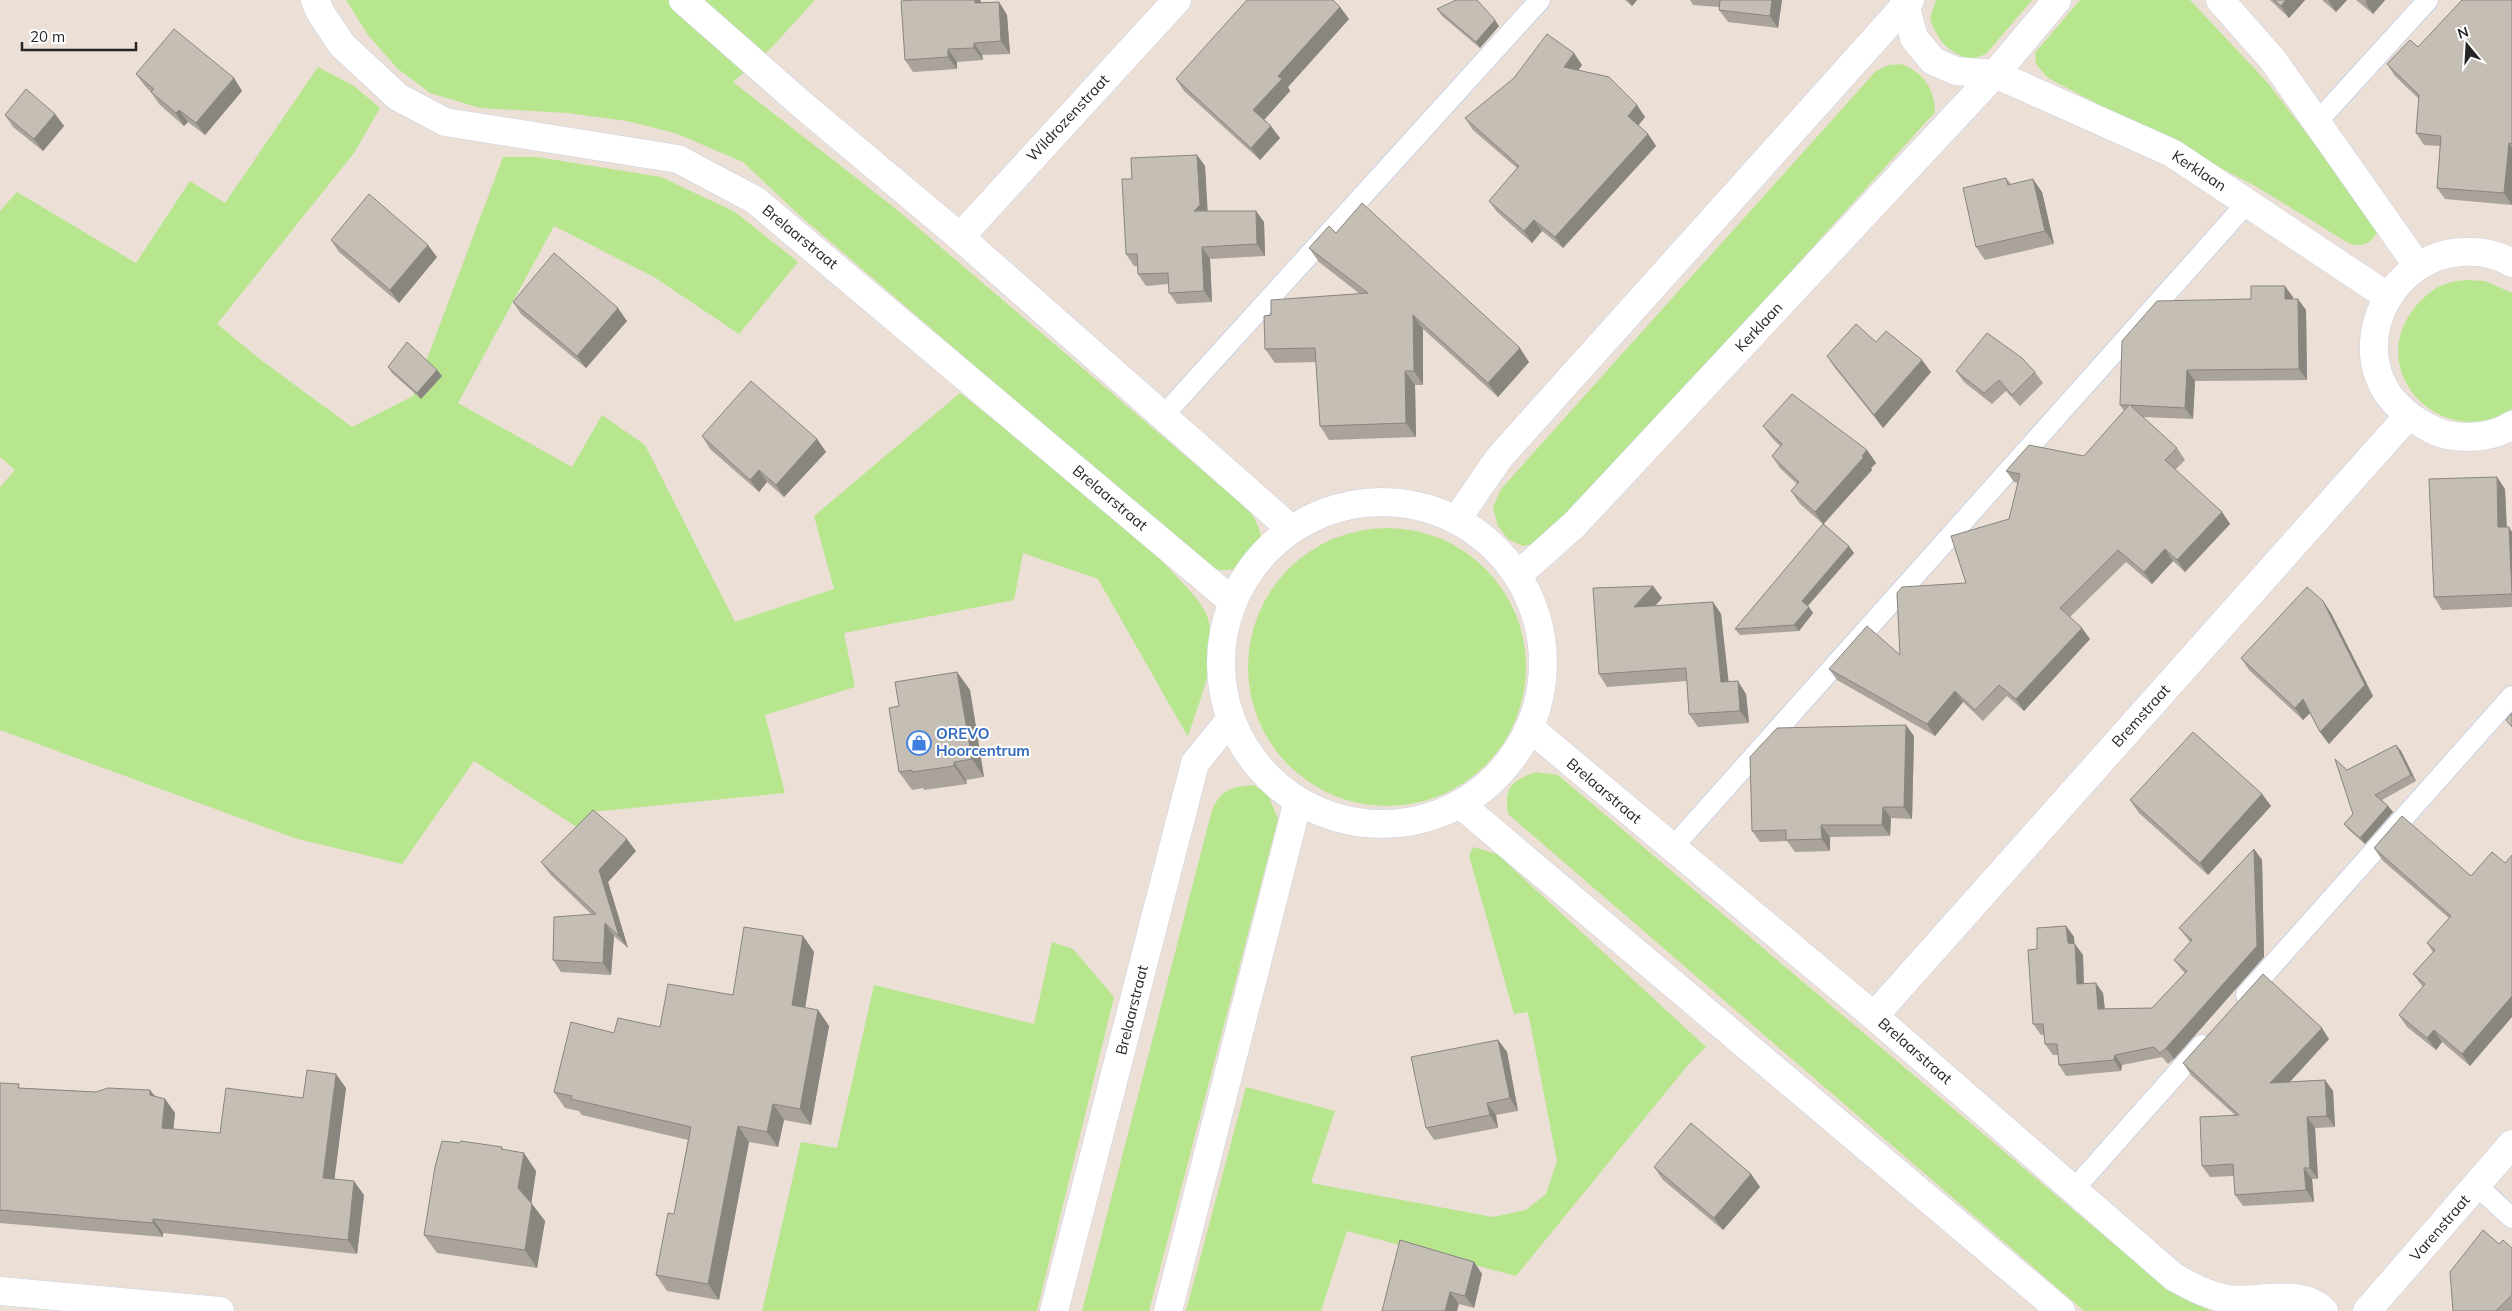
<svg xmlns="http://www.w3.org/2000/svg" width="2512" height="1311" viewBox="0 0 2512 1311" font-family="Mulish,sans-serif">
<rect width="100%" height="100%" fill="#ebdfd6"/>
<g fill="#b7e68e">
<path d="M346,0H815L773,46L733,82L896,209L1250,511C1255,520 1263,533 1261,544C1256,569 1230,572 1211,569L797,213L743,162L675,133L627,121L567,113L480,108L430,93L398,69L368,35Z"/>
<path d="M1936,0H2032L1986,54L1969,60C1945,48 1940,44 1930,19Z"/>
<path d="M2080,0H2190L2267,82L2373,220L2377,233C2369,244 2363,247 2350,244L2257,187L2048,78L2036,64L2035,53Z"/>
<path d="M1901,64C1924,73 1934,88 1935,112L1558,529L1541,543L1523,546L1508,539L1498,526L1493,507L1501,489L1876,71L1889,65Z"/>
<path d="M318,67L354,86L380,108L354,153L217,324L261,360L352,427L413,396L503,157H537L661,177L735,212L798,262L739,334L654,277L554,226L458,403L572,467L602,415L645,445L735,622L834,589L814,516L960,393C1032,451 1115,510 1177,577C1187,588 1202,602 1207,616C1221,655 1199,700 1188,737L1098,579L1023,553L1014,600L844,633L855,687L765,715L785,793L591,812L583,831L474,761L402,864L294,838L0,730V487L15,470L0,457V211L17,192L136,263L190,181L225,203Z"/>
<path d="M2465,280L2485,281L2512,293V409C2442,454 2362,370 2416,306C2423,298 2432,289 2443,285C2449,282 2458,281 2465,280Z"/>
<circle cx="1387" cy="667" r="139"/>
<path d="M1536,772L1558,775L2161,1284L2184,1299L2211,1311H2084L1508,814C1504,787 1511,781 1536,772Z"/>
<path d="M1254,785L1268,795L1278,819L1149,1311H1082L1212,810C1222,788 1232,787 1254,785Z"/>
<path d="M1473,847L1497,854L1706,1047L1688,1065L1516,1276L1347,1231L1321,1311H1186L1246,1087L1335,1111L1311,1183L1493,1217L1526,1210L1546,1194L1557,1161L1528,1012L1514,1014L1469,856Z"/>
<path d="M1052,942L1073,949L1114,997L1037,1311H762L801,1142L837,1148L874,985L1034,1024Z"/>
</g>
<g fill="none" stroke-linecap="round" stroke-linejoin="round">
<g stroke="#cbd2e1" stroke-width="22">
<g id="service">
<path d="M2317,122L2428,0"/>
<path d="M1163,416L1540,0"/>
<path d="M1672,848L2247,203"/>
<path d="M2246,995L2512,696"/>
<path d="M2477,1186L2512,1218"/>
<path d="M2074,1189L2202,1045"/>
</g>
</g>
<g stroke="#cbd2e1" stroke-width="29">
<g id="minor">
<path d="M315,0L320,12L342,45L398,97L445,122L678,159L755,200L1232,601"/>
<path d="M683,0L806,108L960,237L1291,529"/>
<path d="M1904,0L1914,38L1933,61L1956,71L1995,74L2172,153L2387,296"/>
<path d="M2220,0L2273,60L2417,265"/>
<path d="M960,237L1177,0"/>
<path d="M2512,263C2497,254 2478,251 2461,252C2396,256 2351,333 2386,391C2397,408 2412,419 2429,428C2452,441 2489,440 2512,425"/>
<circle cx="1382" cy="663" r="161"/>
<path d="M1457,519L1499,458L1910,0"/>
<path d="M1519,574L1575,524L1995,74L2057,0"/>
<path d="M1530,728L1874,1016L2174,1277C2192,1287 2207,1295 2227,1299C2256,1303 2302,1287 2324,1311"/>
<path d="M1460,804L2061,1311"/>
<path d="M1874,1016L2408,416"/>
<path d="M1054,1311L1195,763L1230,720"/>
<path d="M1168,1311L1298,801"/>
<path d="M2367,1311L2512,1144"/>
</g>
</g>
<g stroke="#cbd2e1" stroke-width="29">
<path id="tertiary" d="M0,1291L220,1311"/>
</g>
<use href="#service" stroke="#fff" stroke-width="20"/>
<use href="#minor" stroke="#fff" stroke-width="28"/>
<use href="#tertiary" stroke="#fff" stroke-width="28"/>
</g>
<g fill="#a9a39c">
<path d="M1625,0H1637L1632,6Z"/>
<path d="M1690,0H1782L1778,28L1728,22L1719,10V7L1693,5Z"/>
<path d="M2270,0H2305L2289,18Z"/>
<path d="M2322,0H2347L2336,12Z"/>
<path d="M2356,0H2385L2373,14Z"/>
<path d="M2512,0V205L2445,199L2437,188L2440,146L2424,145L2416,133L2419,99L2395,76L2387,64L2418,47Z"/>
<path d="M999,2L1007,15L1010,54L982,55L983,60L957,62V69L913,72L905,60L982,3Z"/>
<path d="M1340,7L1349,19L1288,87L1290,91L1264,120L1280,138L1260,160L1184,91L1176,79Z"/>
<path d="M1437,9L1499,26L1480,48L1442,16Z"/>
<path d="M1582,65L1578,70L1645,117L1638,126L1648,134L1656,146L1563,248L1542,231L1532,243L1497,212L1489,201L1517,168L1473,130L1465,118Z"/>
<path d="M136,74L234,78L242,91L205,135L188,122L184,126L159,104L151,92L145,86Z"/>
<path d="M55,114L64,126L43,151L13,127L5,115Z"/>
<path d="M1197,155L1205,166L1207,211H1256L1264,222L1265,256L1210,259L1212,302L1177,304L1169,293V284L1146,286L1138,274V266H1134L1126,254L1132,179Z"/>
<path d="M2006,178L2011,184L2042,192L2054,244L1985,260L1976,247Z"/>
<path d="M1336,233L1529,362L1498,397L1423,329V385H1415L1416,437L1329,440L1320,426L1316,362L1275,363L1265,349L1271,315L1360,294L1319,262L1309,248Z"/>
<path d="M331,240L437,257L399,303L339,252Z"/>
<path d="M2293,297V299L2306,310L2307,380L2195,381L2193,419L2143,417L2177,448L2185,460L2175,470L2222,512L2230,524L2185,572L2173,561L2152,584L2126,562L2070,617L2090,639L2024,711L2007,696L1983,721L1963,702L1935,736L1837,680L1829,669L1900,655L1966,583L2009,519L2018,483L2014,482L2006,471L2084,456L2124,411L2120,405L2251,299Z"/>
<path d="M513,302L627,321L586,368L521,314Z"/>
<path d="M1876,342L1931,372L1883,428L1835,368L1827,356Z"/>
<path d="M388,367L437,370L442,376L421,399L392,373Z"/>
<path d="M1956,371L2035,372L2043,383L2020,406L2006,391L1992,404L1964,382Z"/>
<path d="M1763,426L1867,450L1876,463L1871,468L1872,470L1824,524L1854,553L1807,606L1813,613L1799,631L1740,635L1735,629L1823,524L1800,504L1791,491L1797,484L1780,468L1772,456L1780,446L1772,438Z"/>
<path d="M702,436L817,439L826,452L784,497L767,482L759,492L710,449Z"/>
<path d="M2505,489L2507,527H2509L2512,532V607L2442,610L2434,597Z"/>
<path d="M1653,586L1662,598L1655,606L1713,602L1721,614L1728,682L1746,694L1749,723L1698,727L1689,714L1687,681L1607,687L1599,674Z"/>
<path d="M2323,601L2331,613L2373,696L2329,744L2320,732L2310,713L2303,720L2249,670L2241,658Z"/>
<path d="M957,672L970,690L984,777L966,780L967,784L924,790L923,788L912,790L899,772V706Z"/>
<path d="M1914,736L1912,819L1891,818L1890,836L1830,837V851L1795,852L1787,841L1760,842L1752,831Z"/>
<path d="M2396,745L2401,751L2416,781L2382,800L2388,806L2393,812L2365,844L2349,830L2344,824L2353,814L2347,770Z"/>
<path d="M2262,794L2271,806L2208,875L2139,813L2130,800Z"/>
<path d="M2374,848L2471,876L2470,1066L2442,1042L2436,1050L2407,1027L2399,1015L2423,987L2413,974L2433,952L2427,943L2449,918L2382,860Z"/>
<path d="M2254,849L2262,860L2264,957L2174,1059L2168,1064L2162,1057L2122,1065L2121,1071L2066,1076L2059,1065L2058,1055H2053L2045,1044L2044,1035H2041L2033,1024L2037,949L2066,926L2074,937V944L2083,955L2084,984L2103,993L2105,1009L2152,1008L2185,973L2182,970L2174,960L2190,942L2187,938L2179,928Z"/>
<path d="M636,851L608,882L628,948L614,936L611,975L561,972L553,960L592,915L550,874L541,862Z"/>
<path d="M803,936L814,952L805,1008L818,1010L829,1026L811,1125L784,1120L778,1147L749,1142L719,1300L667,1291L656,1275L674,1214L688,1140L582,1115L579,1111L565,1108L554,1092L614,1033L660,1027L733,995Z"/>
<path d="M2329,1039L2289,1082L2325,1080L2333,1091L2335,1127L2315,1128L2318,1179H2312L2314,1202L2243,1206L2235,1195L2234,1176L2210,1177L2202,1166L2235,1115L2191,1075L2183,1063Z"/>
<path d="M1498,1040L1507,1052L1518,1111L1496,1115L1498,1128L1434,1140L1426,1128Z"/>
<path d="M0,1083L21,1088L96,1092L150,1090L155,1096L165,1099L175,1113L173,1129L220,1133L303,1098L346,1088L334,1179L364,1195L357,1254L163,1233V1237L0,1223Z"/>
<path d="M460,1143L502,1147L503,1150L536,1171L531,1203L545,1221L537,1268L437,1253L424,1235Z"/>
<path d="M1654,1167L1751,1174L1760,1187L1723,1230L1663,1180Z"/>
<path d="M1400,1240L1474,1262L1482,1274L1474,1308L1459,1304Z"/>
<path d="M2499,1244L2512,1248V1311H2453Z"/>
</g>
<g fill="#89857f">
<path d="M975,0H980L982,3H975Z"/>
<path d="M1628,0H1637L1632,6Z"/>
<path d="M1772,0H1782L1778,28L1770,16Z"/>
<path d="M2286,0H2305L2289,18L2281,6Z"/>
<path d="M2328,0H2347L2336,12Z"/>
<path d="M2367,0H2385L2373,14L2365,2Z"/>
<path d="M999,2L1007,15L1010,54L1001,41Z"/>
<path d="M1340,7L1349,19L1288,87L1290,91L1262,122L1253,110L1278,76Z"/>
<path d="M1495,20L1499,26L1480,48L1476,42Z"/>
<path d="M974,43L982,55L983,60L974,48Z"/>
<path d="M948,49L957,62V69L948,57Z"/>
<path d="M1574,53L1582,65L1573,78L1564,67Z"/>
<path d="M234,78L242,91L205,135L196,123Z"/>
<path d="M1637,105L1645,117L1636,128L1628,116Z"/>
<path d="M179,110L188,122L184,126L176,113Z"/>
<path d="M55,114L64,126L43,151L34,139Z"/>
<path d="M1271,126L1280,138L1260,160L1251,148Z"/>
<path d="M1648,134L1656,146L1563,248L1555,237Z"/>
<path d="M2509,143L2512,148V205L2504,193Z"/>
<path d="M1197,155L1205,166L1208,216L1194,211Z"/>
<path d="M2033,179L2042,192L2054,244L2045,231Z"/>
<path d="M1256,211L1264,222L1265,256L1257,244Z"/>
<path d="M1534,220L1542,231L1532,243L1524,231Z"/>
<path d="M428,245L437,257L399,303L390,290Z"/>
<path d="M1202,247L1210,259L1212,302L1204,291Z"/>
<path d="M2285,286L2293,297V310L2285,299Z"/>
<path d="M2298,299L2306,310L2307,380L2299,369Z"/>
<path d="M618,308L627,321L586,368L577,356Z"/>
<path d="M1413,315L1423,329V385L1414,371Z"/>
<path d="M1520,348L1529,362L1498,397L1488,383Z"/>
<path d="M1922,360L1931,372L1883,428L1874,415Z"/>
<path d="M437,370L442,376L421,399L417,393Z"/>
<path d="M2187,370L2195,381L2193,419L2185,408Z"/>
<path d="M1405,371L1415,385L1416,437L1406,423Z"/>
<path d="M817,439L826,452L784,497L776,485Z"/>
<path d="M1867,450L1876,463L1871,468L1872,470L1823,524L1815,512Z"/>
<path d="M759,470L767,482L759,492L750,480Z"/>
<path d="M2497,477L2505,489L2507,539L2498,527Z"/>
<path d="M2222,512L2230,524L2185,572L2177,560Z"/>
<path d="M2509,527L2512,532V594Z"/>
<path d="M1849,546L1854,553L1806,608L1802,601Z"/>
<path d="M2165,549L2173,561L2152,584L2144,572Z"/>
<path d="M1653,586L1662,598L1643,619L1634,607Z"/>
<path d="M2323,601L2331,613L2373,696L2329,744L2320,732Z"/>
<path d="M1713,602L1721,614L1730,694L1721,682Z"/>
<path d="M1809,607L1813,613L1799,631L1794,625Z"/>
<path d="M2082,628L2090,639L2024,711L2016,699Z"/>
<path d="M957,672L970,690L984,777L972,759Z"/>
<path d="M1738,681L1746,694L1749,723L1740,711Z"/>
<path d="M1955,691L1963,702L1935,736L1927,724Z"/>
<path d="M2303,699L2312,711L2303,720L2295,708Z"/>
<path d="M1906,725L1914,736L1912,819L1904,807Z"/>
<path d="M2396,745L2401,751L2416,781L2411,775Z"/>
<path d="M954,762L966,780L967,784L954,766Z"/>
<path d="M2262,794L2271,806L2208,875L2200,863Z"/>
<path d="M2388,806L2393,812L2365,844L2360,838Z"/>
<path d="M1883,807L1891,818L1890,836L1882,825Z"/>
<path d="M1821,825L1830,837V851L1822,839Z"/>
<path d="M627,839L636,851L608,882L628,948L619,936L599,870Z"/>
<path d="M2254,849L2262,860L2264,957L2174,1059L2166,1048Z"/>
<path d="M605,923L614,936L611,975L603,963Z"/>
<path d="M2066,926L2074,937L2075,954L2068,943Z"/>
<path d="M803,936L814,952L803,1021L792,1005Z"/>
<path d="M2075,944L2083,955L2084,995L2077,984Z"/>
<path d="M2096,983L2103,993L2106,1020L2098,1009Z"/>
<path d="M2512,996V1017L2470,1066L2462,1054Z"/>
<path d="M818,1010L829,1026L811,1125L800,1109Z"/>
<path d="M2322,1028L2329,1039L2278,1095L2270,1083Z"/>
<path d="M2434,1030L2442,1042L2436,1050L2427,1038Z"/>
<path d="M1498,1040L1507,1052L1518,1111L1510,1098Z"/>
<path d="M2115,1055L2122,1065L2121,1071L2114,1060Z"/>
<path d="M336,1074L346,1088L333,1191L323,1178Z"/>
<path d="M2325,1080L2333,1091L2335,1127L2327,1116Z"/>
<path d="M150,1090L160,1104L150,1095Z"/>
<path d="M165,1099L175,1113L172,1142L162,1128Z"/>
<path d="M1487,1103L1496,1115L1498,1128L1490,1115Z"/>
<path d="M773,1104L784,1120L778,1147L767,1132Z"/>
<path d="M2307,1117L2315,1128L2318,1179L2310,1168Z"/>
<path d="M738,1126L749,1142L719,1300L708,1284Z"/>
<path d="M524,1153L536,1171L531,1206L518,1188Z"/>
<path d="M2304,1168L2312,1179L2314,1202L2306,1190Z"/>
<path d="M1751,1174L1760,1187L1723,1230L1714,1218Z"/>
<path d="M354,1181L364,1195L357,1254L348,1240Z"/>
<path d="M532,1204L545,1221L537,1268L525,1250Z"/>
<path d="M153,1219L163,1233V1237L153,1223Z"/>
<path d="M1474,1262L1482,1274L1474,1308L1465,1296Z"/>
<path d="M1450,1292L1459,1304L1457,1311H1445Z"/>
</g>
<g fill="#c4beb5" stroke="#89857f">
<path d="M915,0H975V3L999,2L1001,41L974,43V48L948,49V57L905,60L901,1Z"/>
<path d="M1247,0H1333L1340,7L1278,76L1282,79L1253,110L1271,126L1251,148L1176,79Z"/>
<path d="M1456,0H1477L1495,20L1476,42L1437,9Z"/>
<path d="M1720,0H1772L1770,16L1719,10Z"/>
<path d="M2274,0H2286L2281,6Z"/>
<path d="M2462,0H2512V144L2509,143L2504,193L2437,188L2441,136L2416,133L2419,95L2387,64L2410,40L2418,47Z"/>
<path d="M174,29L234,78L196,123L179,110L176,113L151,92L154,89L136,74Z"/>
<path d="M1547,34L1574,53L1564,67L1609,77L1637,105L1628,116L1648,134L1555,237L1534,220L1524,231L1489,201L1519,166L1465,118L1514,78Z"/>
<path d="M26,89L55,114L34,139L5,115Z"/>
<path d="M1197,155L1200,205L1194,211H1256L1257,244L1202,247L1204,291L1169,293L1168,273L1138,274L1137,254H1126L1122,179H1132L1131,158Z"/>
<path d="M2006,178L2008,185L2033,179L2045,231L1976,247L1963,188Z"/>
<path d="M369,194L428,245L390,290L331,240Z"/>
<path d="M1362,203L1520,348L1488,383L1413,315L1414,371H1405L1406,423L1320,426L1315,348L1265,349L1264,316L1271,315V300L1368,293L1309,248L1329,226L1336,233Z"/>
<path d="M554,253L618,308L577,356L513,302Z"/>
<path d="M2251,286H2285V299H2298L2299,369L2187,370L2185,408L2130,405L2177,448L2165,460L2222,512L2177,560L2165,549L2144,572L2118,550L2060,608L2082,628L2016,699L1999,685L1975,710L1955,691L1927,724L1829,669L1867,626L1900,655L1897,593L1902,587L1966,583L1951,536L2009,519L2020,474L2006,471L2029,445L2084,456L2129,405H2120L2122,341L2157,301L2251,299Z"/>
<path d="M1856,324L1876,342L1886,331L1922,360L1874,415L1827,356Z"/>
<path d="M1987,333L2022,358L2035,372L2012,395L1999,380L1984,393L1956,371Z"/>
<path d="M407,342L437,370L417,393L388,367Z"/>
<path d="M751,381L817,439L776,485L759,470L750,480L702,436Z"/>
<path d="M1792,394L1867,450L1862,456L1864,457L1815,512L1791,491L1799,482L1772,456L1782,444L1763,426Z"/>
<path d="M2497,477L2498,527H2509L2512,594L2434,597L2429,479Z"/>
<path d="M1823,524L1849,546L1802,601L1809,607L1794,625L1735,629Z"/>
<path d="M1653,586L1634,607L1713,602L1721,682L1738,681L1740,711L1689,714L1686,668L1599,674L1593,588Z"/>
<path d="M2307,587L2323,601L2365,685L2320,732L2303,699L2295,708L2241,658Z"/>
<path d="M957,672L972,759L954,762V766L912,772V770L899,772L889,708L899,706L895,682Z"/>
<path d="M2512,713V727L2506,720Z"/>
<path d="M1906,725L1904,807H1883L1882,825H1821L1822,839L1786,840V830L1752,831L1750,757L1777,728Z"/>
<path d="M2193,732L2262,794L2200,863L2130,800Z"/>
<path d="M2396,745L2411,775L2375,795L2388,806L2360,838L2344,824L2353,814L2335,759L2347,770Z"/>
<path d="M593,810L627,839L599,870L619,936L605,923L603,963L553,960L554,917L596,914L541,862Z"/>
<path d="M2402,816L2471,876L2492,852L2505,863L2512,855V996L2462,1054L2434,1030L2427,1038L2399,1015L2425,984L2413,974L2435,950L2427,943L2451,916L2374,848Z"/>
<path d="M2254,849L2257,946L2166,1048L2160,1053L2154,1047L2115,1055L2114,1060L2059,1065L2057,1044H2045L2043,1024H2033L2028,950L2037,949V928L2066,926L2068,943L2075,944L2077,984L2096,983L2098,1009L2152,1008L2187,971L2174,960L2192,940L2179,928Z"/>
<path d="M744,927L803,936L792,1005L818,1010L800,1109L773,1104L767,1132L738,1126L708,1284L656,1275L668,1213L674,1214L691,1127L571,1099L572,1096L554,1092L571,1022L614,1033L618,1018L660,1027L668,984L733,995Z"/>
<path d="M2263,974L2322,1028L2270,1083L2325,1080L2327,1116L2307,1117L2310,1168H2304L2306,1190L2235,1195L2233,1164L2202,1166L2200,1117L2239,1115L2183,1063Z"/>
<path d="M1498,1040L1510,1098L1487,1103L1490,1115L1426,1128L1411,1057Z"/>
<path d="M307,1070L336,1074L323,1178L354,1181L348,1240L153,1219V1223L0,1210V1083L19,1084L18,1088L96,1092L108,1088L150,1090V1095L165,1099L162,1128L220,1133L226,1088L303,1098Z"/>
<path d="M1691,1123L1751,1174L1714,1218L1654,1167Z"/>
<path d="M442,1141L460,1143L461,1141L502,1147L501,1149L524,1153L518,1188L532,1204L525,1250L424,1235L435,1167Z"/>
<path d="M2483,1230L2499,1244L2503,1240L2512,1248V1295L2496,1311H2453L2450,1272Z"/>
<path d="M1400,1240L1474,1262L1465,1296L1450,1292L1445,1311H1382Z"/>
</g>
<defs>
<g id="shop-ring" transform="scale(1.25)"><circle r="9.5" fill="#fff" stroke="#3f7fe0" stroke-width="1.5"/><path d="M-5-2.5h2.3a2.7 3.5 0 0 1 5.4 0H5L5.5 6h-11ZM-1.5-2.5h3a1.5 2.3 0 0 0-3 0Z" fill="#3f7fe0"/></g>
</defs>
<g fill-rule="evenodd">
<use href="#shop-ring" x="919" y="743"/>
</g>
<g text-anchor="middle" stroke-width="4" stroke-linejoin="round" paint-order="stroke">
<g font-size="15" fill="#262626" stroke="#fff">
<text transform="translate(1068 118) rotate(-47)" y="5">Wildrozenstraat</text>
<text transform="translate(2199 171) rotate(33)" y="5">Kerklaan</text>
<text transform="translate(800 237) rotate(39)" y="5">Brelaarstraat</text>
<text transform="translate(1759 327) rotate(-47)" y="5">Kerklaan</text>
<text transform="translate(1110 498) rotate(40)" y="5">Brelaarstraat</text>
<text transform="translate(2141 716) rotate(-48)" y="5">Bremstraat</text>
<text transform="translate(1604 791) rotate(40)" y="5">Brelaarstraat</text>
<text transform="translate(1132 1010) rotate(-76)" y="5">Brelaarstraat</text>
<text transform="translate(1915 1051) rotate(41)" y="5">Brelaarstraat</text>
<text transform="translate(2440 1228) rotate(-49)" y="5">Varenstraat</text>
</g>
<g font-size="15" font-weight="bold" fill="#366cbe" stroke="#fff" text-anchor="start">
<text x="936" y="739">OREVO<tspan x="936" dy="17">Hoorcentrum</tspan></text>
</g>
</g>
<g transform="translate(2467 45) rotate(342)" stroke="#ffffff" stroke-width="4" paint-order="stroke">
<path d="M0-4L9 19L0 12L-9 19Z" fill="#262626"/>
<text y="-8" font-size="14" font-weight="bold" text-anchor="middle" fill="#262626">N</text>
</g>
<path d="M22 42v8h114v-8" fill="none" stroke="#262626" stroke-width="2.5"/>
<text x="30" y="42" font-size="15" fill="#262626" stroke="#ffffff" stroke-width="4" paint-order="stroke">20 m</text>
</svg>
